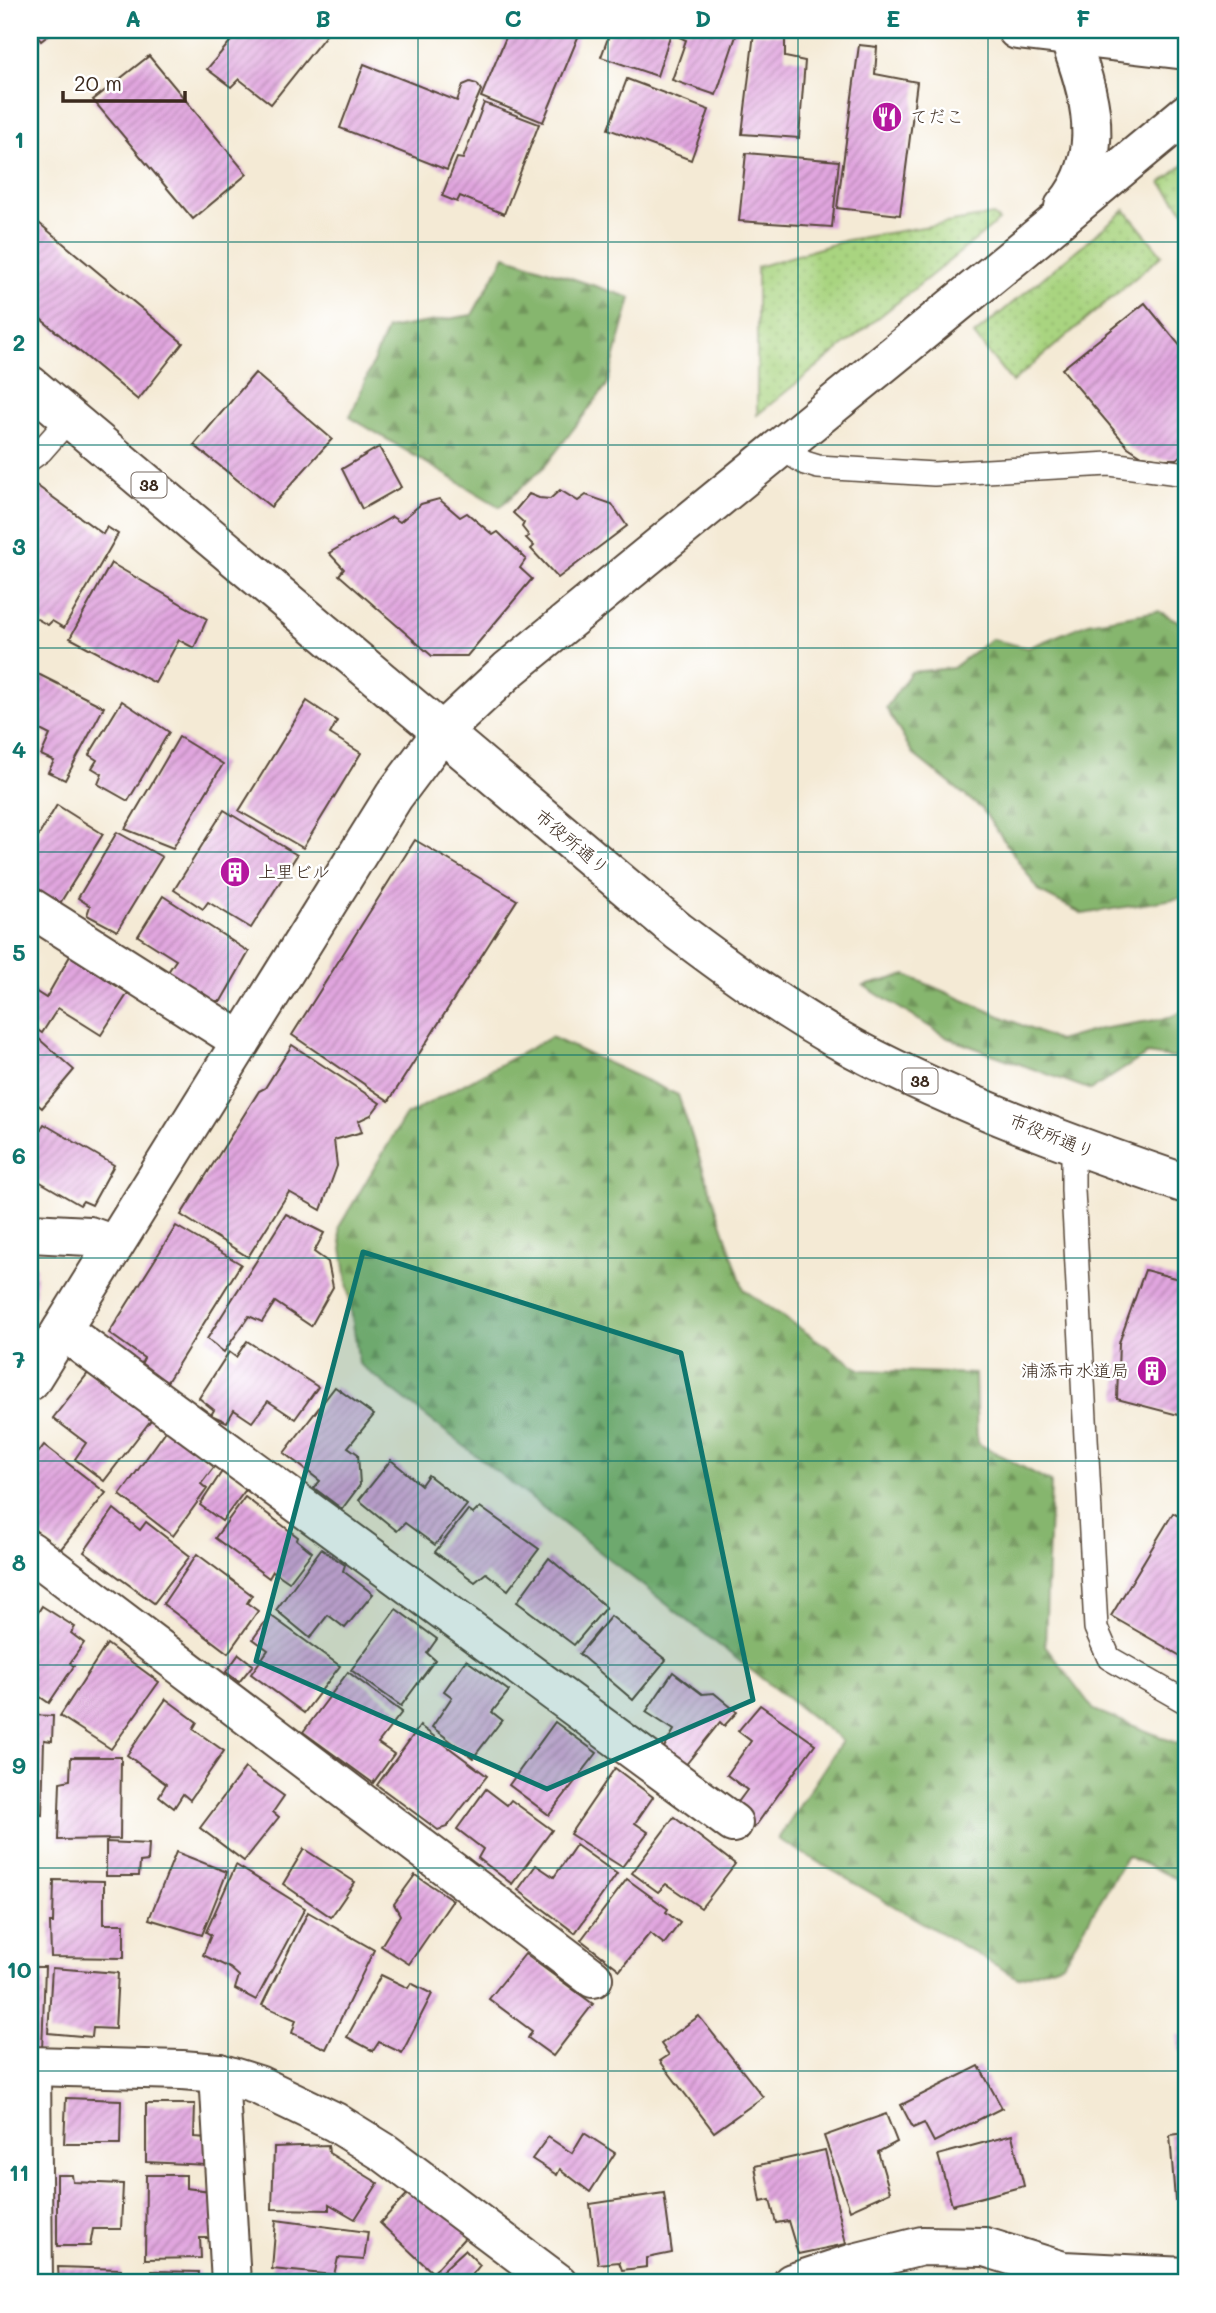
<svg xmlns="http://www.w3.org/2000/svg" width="1216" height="2313" viewBox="0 0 1216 2313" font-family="Mali,'Klee One',sans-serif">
<defs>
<pattern id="grass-dots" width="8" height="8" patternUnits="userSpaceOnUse" patternTransform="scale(1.75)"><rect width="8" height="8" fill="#a9d480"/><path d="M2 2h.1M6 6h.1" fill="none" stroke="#92b66e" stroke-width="1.8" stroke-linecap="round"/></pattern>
<pattern id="forest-firs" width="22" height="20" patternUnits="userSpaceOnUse" patternTransform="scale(1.75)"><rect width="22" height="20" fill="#86b66e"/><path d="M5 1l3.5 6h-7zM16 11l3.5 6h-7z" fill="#6f945a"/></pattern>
<pattern id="building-hatch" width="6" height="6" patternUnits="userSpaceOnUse" patternTransform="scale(1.75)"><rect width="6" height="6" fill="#e1a6df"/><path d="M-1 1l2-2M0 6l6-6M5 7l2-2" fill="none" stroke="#b887b4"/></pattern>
</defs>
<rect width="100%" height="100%" fill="#fff"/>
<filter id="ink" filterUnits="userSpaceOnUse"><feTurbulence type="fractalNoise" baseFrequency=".0143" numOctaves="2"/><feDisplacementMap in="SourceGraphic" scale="14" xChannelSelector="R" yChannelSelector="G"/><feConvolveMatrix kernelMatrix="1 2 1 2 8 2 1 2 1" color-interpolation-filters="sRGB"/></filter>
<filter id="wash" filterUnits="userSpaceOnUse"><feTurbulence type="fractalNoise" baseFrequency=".00686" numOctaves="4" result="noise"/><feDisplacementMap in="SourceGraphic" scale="28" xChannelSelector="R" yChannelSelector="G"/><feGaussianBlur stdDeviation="1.57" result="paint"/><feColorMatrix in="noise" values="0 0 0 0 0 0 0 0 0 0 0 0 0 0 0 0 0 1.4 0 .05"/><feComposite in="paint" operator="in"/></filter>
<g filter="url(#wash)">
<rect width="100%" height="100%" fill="#f4ead5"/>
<g fill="url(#grass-dots)" stroke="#727f4f" stroke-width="2">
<path d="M1186,163V214L1161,183Z"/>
<path d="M1125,210L1162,255L1012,382L974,335Z"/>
<path d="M993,215L999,221L757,415V267L847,240Z"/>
</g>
<g fill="url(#forest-firs)" stroke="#607046" stroke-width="2">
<path d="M505,256L631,298L607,385L545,466L500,507L350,417L387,329L472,315Z"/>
<path d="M1158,611L1186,625V897L1083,914L1040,892L982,809L913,754L886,708L911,672L953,668L991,639L1028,648L1088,623Z"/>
<path d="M906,975L1058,1041L1100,1029L1168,1018L1186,1010V1054L1173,1058L1147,1054L1091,1090L948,1038L864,986Z"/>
<path d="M551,1037L678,1095L744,1290L861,1370L975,1374L977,1443L1051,1482L1045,1645L1094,1710L1186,1747V1883L1127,1856L1063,1963L1018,1978L778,1839L842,1741L359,1364L339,1227L405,1116Z"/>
</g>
<g id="blocks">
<g fill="url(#building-hatch)">
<path d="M32,30H55L41,41Z"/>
<path d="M240,30H330L271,104L239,79L231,87L207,69Z"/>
<path d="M509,30H581L543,122L481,97Z"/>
<path d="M611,30H672L657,76L601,57Z"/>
<path d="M681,30H738L716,95L672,80L686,40L679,37Z"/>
<path d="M754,33L785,35V57L805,61L799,138L742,134Z"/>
<path d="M859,45L877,47L875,74L917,82L900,215L837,208Z"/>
<path d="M149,56L247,174L193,219L93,100Z"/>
<path d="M364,64L457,101L463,85L470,82L477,84L481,90L447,170L340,128Z"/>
<path d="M627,79L709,110L691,160L608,129Z"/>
<path d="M484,103L539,124L504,214L460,196L457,202L442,196L457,158L463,159Z"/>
<path d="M746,153L839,161L832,227L739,221Z"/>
<path d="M34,219L183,343L138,400L30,310V224Z"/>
<path d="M1145,303L1186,353V453L1176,459H1162L1142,456L1128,447L1062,369Z"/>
<path d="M255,373L332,439L271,507L194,445Z"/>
<path d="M379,447L401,487L362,509L342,469Z"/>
<path d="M32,482L103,534L107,527L118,534L64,628L52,621L48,625L30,615V486Z"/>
<path d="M560,490L578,501L586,495L612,504L627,526L558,578L531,549L534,546L526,538L529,536L522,527L524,523L513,513L529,494L539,498L550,499Z"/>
<path d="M439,499L460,517L467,513L493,535L498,532L526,559L520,568L532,579L467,656H432L339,575L344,569L329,553L392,517L400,522L421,504Z"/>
<path d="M111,563L207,619L194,648L179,640L155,683L70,638Z"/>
<path d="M30,670L104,707L65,780L48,772L54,761L41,755L50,735L30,725Z"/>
<path d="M122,701L169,732L128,801L98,784L102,774L92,768L97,760L89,755Z"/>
<path d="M307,701L337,721L330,734L361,753L303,848L239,811Z"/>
<path d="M179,737L223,764L173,848L125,829Z"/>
<path d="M57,805L103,834L57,908L30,891V881L33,875L30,873V850Z"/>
<path d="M224,810L297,855L251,928L208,902L203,909L174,890Z"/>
<path d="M117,832L162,857L117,931L87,915L90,906L78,898Z"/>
<path d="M415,840L517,900L389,1101L292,1035Z"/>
<path d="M163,896L249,952L221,1001H213L168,972L176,960L138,936Z"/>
<path d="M70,956L128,993L101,1035L58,1008L42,1033L30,1025V988L46,998Z"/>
<path d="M30,1031L74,1070L42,1108L30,1098Z"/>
<path d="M292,1045L380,1103L371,1115L358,1121L362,1132L334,1140L337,1166L321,1210L289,1192L248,1257L181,1215L259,1091L265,1088Z"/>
<path d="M44,1124L114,1165L92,1205L83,1201L80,1205L30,1176V1167L34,1158L30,1155V1147Z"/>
<path d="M286,1214L324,1233L314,1252L328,1262L333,1287L311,1326L275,1302L262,1322L249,1316L224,1352L207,1339Z"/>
<path d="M176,1226L241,1264L167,1382L140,1366L144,1358L109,1333Z"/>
<rect x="30" y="1265" width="6" height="31"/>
<path d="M1145,1270L1186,1281V1417L1117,1399L1119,1343Z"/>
<path d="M247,1341L318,1387L295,1419L268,1401L252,1422L234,1410L227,1422L211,1415L214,1410L199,1398L229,1352L236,1357Z"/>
<path d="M89,1372L151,1420L104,1481L75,1459L86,1443L53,1418Z"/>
<path d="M335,1387L374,1415L348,1447L358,1454L360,1485L342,1509L314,1488L320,1481L284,1453Z"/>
<path d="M168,1428L214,1467L201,1484L207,1489L173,1536L120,1495Z"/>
<path d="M44,1445L106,1493L60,1550L30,1526V1464Z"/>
<path d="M391,1460L421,1485L428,1475L467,1505L435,1545L405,1523L397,1531L359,1500Z"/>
<path d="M223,1470L247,1488L222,1521L200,1505Z"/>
<path d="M245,1497L298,1537L297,1540L312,1552L289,1582L273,1571L269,1578L215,1538Z"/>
<path d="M480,1507L539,1549L508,1590L486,1573L475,1582L435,1552L468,1510L473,1514Z"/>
<path d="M114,1509L140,1530L146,1522L190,1556L154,1603L84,1552Z"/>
<path d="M1173,1513L1186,1520V1659L1111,1616Z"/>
<path d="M321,1549L345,1565L343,1571L373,1594L345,1628L328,1615L310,1638L276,1610Z"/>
<path d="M197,1554L252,1595L247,1603L258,1611L228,1653L163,1604Z"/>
<path d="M549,1558L606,1607L574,1645L517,1602Z"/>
<path d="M42,1606L75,1627L71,1633L84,1643L70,1663L74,1666L49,1703L30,1690V1625Z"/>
<path d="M396,1609L437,1639L427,1653L435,1660L401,1706L351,1670Z"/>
<path d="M270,1615L340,1666L304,1713L251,1674L268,1650L253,1639Z"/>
<path d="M611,1616L666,1660L633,1700L579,1654Z"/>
<path d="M107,1644L159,1682L111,1749L60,1716Z"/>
<path d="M239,1654L253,1665L239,1682L226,1672Z"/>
<path d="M466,1660L509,1691L492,1712L502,1720L473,1758L432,1727L452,1697L444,1691Z"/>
<path d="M348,1672L402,1712L378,1743L394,1754L373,1783L303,1732Z"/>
<path d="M673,1672L702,1694L714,1693L737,1712L724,1726L720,1722L684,1767L662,1751L674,1730L646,1712Z"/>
<path d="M166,1699L197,1722L193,1729L224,1751L190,1800L183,1794L174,1808L159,1796L166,1784L127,1755Z"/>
<path d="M760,1705L815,1744L754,1828L733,1809L747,1790L727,1775L751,1741L738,1731Z"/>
<path d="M30,1715L53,1716L52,1741L44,1740L42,1815L34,1814V1820H30Z"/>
<path d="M555,1722L597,1753L549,1815L509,1785Z"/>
<path d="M420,1726L487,1776L447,1827L438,1830L377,1785Z"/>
<path d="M71,1757H121L120,1839L58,1840L60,1782L70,1780Z"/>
<path d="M245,1768L284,1796L273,1812L279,1817L244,1861L200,1828Z"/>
<path d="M615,1768L653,1797L635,1823L648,1832L622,1867L570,1834Z"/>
<path d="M486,1789L507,1805L511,1800L552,1830L512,1884L478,1858L483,1849L457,1829Z"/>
<path d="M674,1817L735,1864L701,1908L666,1884L658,1892L632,1873Z"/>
<path d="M106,1842L149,1844L148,1861L140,1862L139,1876H106Z"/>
<path d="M576,1845L617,1874L575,1933L518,1890L536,1865L554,1877Z"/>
<path d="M304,1849L355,1882L331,1917L283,1884Z"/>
<path d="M176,1852L227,1872L202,1935L149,1919Z"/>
<path d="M236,1865L305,1908L256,2000L235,1989L239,1976L230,1968L203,1955L211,1935L206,1932Z"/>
<path d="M415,1875L453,1900L409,1964L381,1946L400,1915L394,1904Z"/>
<path d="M627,1879L668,1909L666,1912L680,1923L664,1944L650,1933L620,1970L581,1940Z"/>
<path d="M54,1880L104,1881V1924H124V1958L51,1957L50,1923H53Z"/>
<path d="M308,1912L374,1950L326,2049L292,2033L296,2020L262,2005Z"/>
<path d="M525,1954L593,2004L553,2056L528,2038L532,2031L489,1999Z"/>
<path d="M30,1967H45L42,2051H30Z"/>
<path d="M52,1968L118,1973L115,2029L93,2028L92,2037L48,2033Z"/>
<path d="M381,1975L408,1988L411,1983L432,1994L402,2053L379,2042L373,2051L347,2037Z"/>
<path d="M699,2016L763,2097L714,2132L660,2061L669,2055L661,2044Z"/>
<path d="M1177,2035H1186V2051H1178Z"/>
<path d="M979,2066L1002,2108L934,2142L924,2123L913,2128L901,2105Z"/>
<path d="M66,2098L121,2100L120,2144H64Z"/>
<path d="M146,2104H195L194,2137L208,2138L207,2165L146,2162Z"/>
<path d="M886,2114L897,2142L878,2152L890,2192L850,2210L824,2136Z"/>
<path d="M584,2133L615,2153L590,2192L560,2169L557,2175L532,2159L548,2137L572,2153Z"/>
<path d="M1186,2133V2199L1175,2200L1170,2135Z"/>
<path d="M1012,2135L1024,2186L952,2205L938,2155Z"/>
<path d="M328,2145L329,2153L378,2183L355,2219L329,2204V2210L272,2209L274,2147Z"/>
<path d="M825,2150L846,2244L798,2254L788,2221L776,2223L770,2200L761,2202L755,2166Z"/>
<path d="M57,2175H72L73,2182L123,2184L121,2229H93L90,2246H57Z"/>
<path d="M146,2175H186V2188L219,2192L218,2238H200L201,2258L145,2259Z"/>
<path d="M415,2186L469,2233L433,2273L380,2223Z"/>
<path d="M664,2193L672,2253L647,2258V2267L622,2270L619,2262L598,2264L590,2204Z"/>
<path d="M276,2220L368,2232L364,2260L338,2258L334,2275L272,2269Z"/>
<path d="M465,2250L480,2265L472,2275L479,2283H429Z"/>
<path d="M58,2267L121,2269V2283H59Z"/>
<path d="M152,2271L199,2272L198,2283H152Z"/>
</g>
</g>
</g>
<g filter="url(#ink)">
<use href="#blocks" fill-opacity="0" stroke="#574739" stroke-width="2"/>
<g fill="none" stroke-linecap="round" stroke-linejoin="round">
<g stroke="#574739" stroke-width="26">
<g id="service">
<path d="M779,447L805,463L818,467L934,474L1110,464L1186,474"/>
<path d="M30,459L41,451L70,418"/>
<path d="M1073,1146V1190L1096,1628L1109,1658L1186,1702"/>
</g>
</g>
<g stroke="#574739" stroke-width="42">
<g id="minor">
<path d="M30,907L241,1041"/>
<path d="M30,1233L89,1236L114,1245"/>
<path d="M62,1330L733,1823"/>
<path d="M30,1551L593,1978"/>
<path d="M30,2066L182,2070L219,2073L258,2085L335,2122L385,2153L558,2283"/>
<path d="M31,2066L33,2283"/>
<path d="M219,2073L231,2283"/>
<path d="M792,2283L854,2263L922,2246L985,2247L1063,2271L1186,2277"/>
</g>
</g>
<g stroke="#574739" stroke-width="42">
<g id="tertiary">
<path d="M1017,30L1186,50"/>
<path d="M1064,207C1109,155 1090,93 1068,35"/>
<path d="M30,1381L394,796L442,732L508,670L1015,256L1186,114"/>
</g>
</g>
<g stroke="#574739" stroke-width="42">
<path id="primary" d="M30,385L678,931C735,974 792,1015 855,1049C961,1105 1074,1146 1186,1184"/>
</g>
<use href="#service" stroke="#fff" stroke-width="23"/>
<use href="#minor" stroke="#fff" stroke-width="38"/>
<use href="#tertiary" stroke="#fff" stroke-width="38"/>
<use href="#primary" stroke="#fff" stroke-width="38"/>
</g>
</g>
<path fill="#0f766e" fill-opacity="0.2" stroke="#0f766e" stroke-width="5" stroke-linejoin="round" d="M363,1252L681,1353L753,1700L547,1789L256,1661Z"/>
<path fill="none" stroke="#0f766e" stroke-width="2" stroke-opacity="0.55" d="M228,30V2283M418,30V2283M608,30V2283M798,30V2283M988,30V2283M30,242H1186M30,445H1186M30,648H1186M30,852H1186M30,1055H1186M30,1258H1186M30,1461H1186M30,1665H1186M30,1868H1186M30,2071H1186"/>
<defs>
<g id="restaurant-disc" transform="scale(1.575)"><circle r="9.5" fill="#b5179e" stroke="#fff"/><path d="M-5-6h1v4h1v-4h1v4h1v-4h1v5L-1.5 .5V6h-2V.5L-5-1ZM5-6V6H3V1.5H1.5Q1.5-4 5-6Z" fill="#fff"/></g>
<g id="building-disc" transform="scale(1.575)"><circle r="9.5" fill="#b5179e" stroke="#fff"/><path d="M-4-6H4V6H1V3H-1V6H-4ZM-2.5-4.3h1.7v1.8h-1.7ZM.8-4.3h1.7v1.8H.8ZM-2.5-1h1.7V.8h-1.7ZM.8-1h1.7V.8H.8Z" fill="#fff"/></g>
</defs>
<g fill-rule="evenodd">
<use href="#restaurant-disc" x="887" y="117"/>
<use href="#building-disc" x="235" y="872"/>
<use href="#building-disc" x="1152" y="1371"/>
</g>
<g text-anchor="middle" stroke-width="5" stroke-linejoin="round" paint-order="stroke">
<g fill="#fff" stroke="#766a62" stroke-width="2">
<rect x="131.5" y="472.5" width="35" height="25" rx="5"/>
<rect x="902.5" y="1068.5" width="35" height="25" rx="5"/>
</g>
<g font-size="16" font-weight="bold" fill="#3b2a1e">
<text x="149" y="491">38</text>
<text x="920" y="1087">38</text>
</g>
<g font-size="18" fill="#3b2a1e" stroke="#fff" text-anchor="start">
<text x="910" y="123">てだこ</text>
<text x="258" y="878">上里ビル</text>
<text x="1129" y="1377" text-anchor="end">浦添市水道局</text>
</g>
<g font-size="18" fill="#3b2a1e" stroke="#fff">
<text transform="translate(572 842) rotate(40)" y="6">市役所通り</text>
<text transform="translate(1052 1136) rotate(22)" y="6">市役所通り</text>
</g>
</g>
<rect width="1216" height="2313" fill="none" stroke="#fff" stroke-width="77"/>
<path d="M63 91v10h122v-10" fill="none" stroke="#3b2a1e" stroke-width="3.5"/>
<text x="74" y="91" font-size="21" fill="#3b2a1e" stroke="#ffffff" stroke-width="5" paint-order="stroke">20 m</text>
<rect x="38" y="38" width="1140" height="2236" fill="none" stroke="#0f766e" stroke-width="2.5"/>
<g font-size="23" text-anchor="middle" font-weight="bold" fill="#0f766e">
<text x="133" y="27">A</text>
<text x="323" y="27">B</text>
<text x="513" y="27">C</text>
<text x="703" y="27">D</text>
<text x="893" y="27">E</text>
<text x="1083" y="27">F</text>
<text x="19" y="148">1</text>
<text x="19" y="351">2</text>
<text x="19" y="555">3</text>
<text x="19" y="758">4</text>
<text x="19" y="961">5</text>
<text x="19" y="1164">6</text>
<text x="19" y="1368">7</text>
<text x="19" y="1571">8</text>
<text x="19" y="1774">9</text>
<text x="19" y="1978">10</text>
<text x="19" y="2181">11</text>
</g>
</svg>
